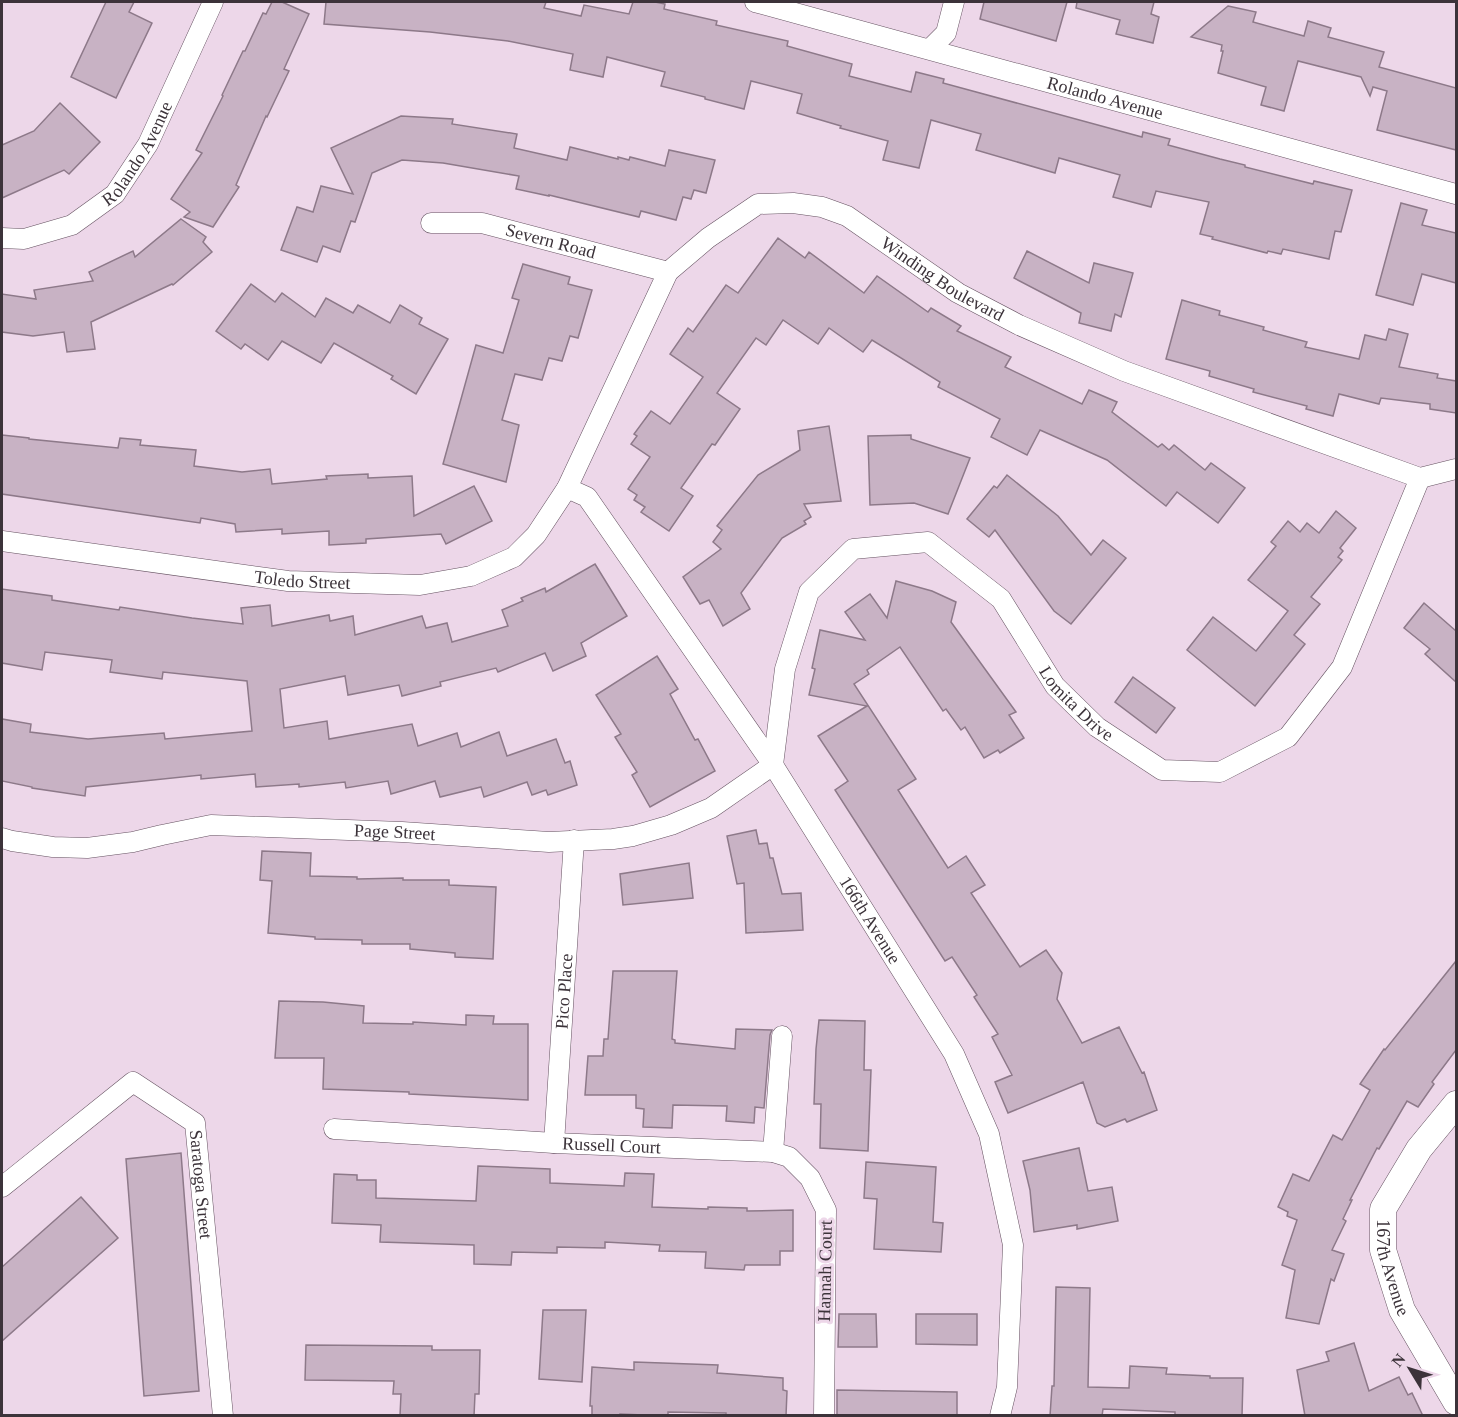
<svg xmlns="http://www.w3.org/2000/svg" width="1458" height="1417" viewBox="0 0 1458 1417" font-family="Georgia,serif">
<rect width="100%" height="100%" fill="#edd7e9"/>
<g fill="#c8b2c4" stroke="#8d7989" stroke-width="1.5">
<path d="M106,2H134L129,12L152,23L116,98L71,77Z"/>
<path d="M272,2H282L309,14L284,69L289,71L267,117L266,116L236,185L239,187L213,227L184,217L190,212L171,199L202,153L196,150L223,96L222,95L243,51H245L263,13L266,14Z"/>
<path d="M326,2H546L544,8L581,16L584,5L629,14L633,2H655L665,4L664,9L717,21L716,25L788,41L787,46L852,64L849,76L911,92L916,72L944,79L943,83L1142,137L1143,132L1170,139L1168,145L1220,159L1245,165V167L1313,184L1314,181L1352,190L1341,232L1335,231L1329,259L1283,249L1281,254L1268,251L1267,253L1212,239L1213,237L1200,234L1209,202L1156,191L1151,207L1113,197L1120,175L1059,158L1055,173L976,150L981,134L931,120L919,168L883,160L888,141L840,128L841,126L797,113L802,94L751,81L744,109L705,99V97L661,86L665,72L607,57L603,77L570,70L573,54L508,41L430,32L324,24Z"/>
<path d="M984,2H1067L1056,41L980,19Z"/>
<path d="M1077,2H1154L1151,14L1159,17L1153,43L1116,34L1120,20L1076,8Z"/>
<path d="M1228,6L1256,12L1253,22L1304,36L1308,21L1331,28L1328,37L1384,52L1379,67L1456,88V150L1377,130L1387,91L1373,87L1370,96L1361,77L1298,61L1284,111L1261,105L1266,87L1218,73L1223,51H1221L1222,45L1191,37Z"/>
<path d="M60,103L100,142L69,174L64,170L2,198V145L34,131Z"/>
<path d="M401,116L453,119L452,124L517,134L514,148L567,160L570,147L618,159V157L629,160L630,157L665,166L669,150L715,160L706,193L694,190L691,199L683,197L676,220L641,211L639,217L549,195V196L516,189L519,176L443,163L402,160L372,173L355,222L351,221L340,252L323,246L317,262L281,250L297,207L313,212L321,186L353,194L331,148Z"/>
<path d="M1401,203L1427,210L1422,225L1456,233V283L1422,274L1413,305L1376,295Z"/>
<path d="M181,219L206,237L203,242L212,252L173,285L172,284L91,322L95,349L67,352L64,332L33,336L2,332V294L36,299L34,290L93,281L89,272L133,251L135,257Z"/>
<path d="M778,238L805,258L809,252L864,293L877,276L928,312L931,308L961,326L957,331L1011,357L1005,367L1082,404L1089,390L1117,402L1112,412L1158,447L1162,444L1169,450L1174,445L1205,470L1211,463L1245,488L1218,523L1177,492L1166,506L1107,460L1040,430L1027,455L991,437L1000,419L938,387L940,382L872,340L863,352L829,328L818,344L783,320L766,345L756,338L717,393L740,409L715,445L712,444L681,488L693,496L669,531L641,512L645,507L634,500L637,495L628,489L650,457L631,444L637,436L634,434L651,411L670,424L703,377L670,354L688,328L693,332L726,285L738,293Z"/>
<path d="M1027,251L1089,283L1094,263L1133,273L1121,317L1115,314L1111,331L1079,323L1081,313L1014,278Z"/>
<path d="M523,264L570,277L568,284L592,290L578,338L570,336L562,361L549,358L542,380L515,374L502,420L519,425L506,482L443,464L476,345L503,353L519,300L512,298Z"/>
<path d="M251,284L275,302L282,293L315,317L326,298L353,313L358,305L390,323L400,305L422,318L419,324L448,339L416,394L391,379L393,376L334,343L321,363L282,341L268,360L245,344L241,349L216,331Z"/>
<path d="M1182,300L1220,311L1219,315L1264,327L1263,330L1307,342L1305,347L1359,359L1365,335L1386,340L1389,329L1408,334L1399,367L1438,374L1437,378L1456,381V413L1430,409V404L1381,398L1379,404L1339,394L1333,416L1306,409L1307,406L1253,392L1254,389L1209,376L1210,371L1166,359Z"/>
<path d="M829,426L841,501L804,504L811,517L804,521L806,524L782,538L741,593L750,609L723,626L709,600L700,604L683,577L721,549L713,542L722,530L717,526L758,475L800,450L798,431Z"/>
<path d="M2,435L29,438V439L118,448L120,438L141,440L140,445L196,450L194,466L242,472L270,469L272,484L327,479L326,476L368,474V478L412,476L414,516L474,486L492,521L446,544L441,534L366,539V543L329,545V531L282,534V529L236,532L235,524L201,518L200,523L2,494Z"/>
<path d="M911,435V439L970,458L948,514L914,503L870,505L868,436Z"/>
<path d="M1007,475L1058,516L1091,555L1103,540L1126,558L1071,624L1054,611L995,530L989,537L967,519L994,486L997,488Z"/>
<path d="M1336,511L1356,528L1340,548L1343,551L1338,557L1342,560L1311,597L1320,604L1294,635L1305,644L1255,706L1187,650L1213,617L1256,651L1288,611L1248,580L1276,546L1271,542L1288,521L1300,532L1307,523L1319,533Z"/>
<path d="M595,564L627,616L581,643L586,656L553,671L545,653L498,672L496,668L440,682L441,686L402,696L399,685L348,695L345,676L280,689L284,728L327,721L329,739L412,724L418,746L457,733L461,747L499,732L507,756L556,739L565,763L570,761L577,785L548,795L546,790L532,795L527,782L484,797L481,787L440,797L435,781L391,794L388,781L346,788L345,782L299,787V784L256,787L255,774L201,779V775L86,787L85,796L32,788V787L2,781V719L31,724L30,732L88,739L164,733L165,739L252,731L247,681L163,672L162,679L110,672L112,660L45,652L42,670L2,663V589L52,596V600L119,610L120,607L192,618L243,624L241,608L270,605L272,626L329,615L330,621L353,616L355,635L422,616L426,628L447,623L452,642L508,626L502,610L523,601L521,598L545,588L546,592Z"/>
<path d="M896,581L932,591L956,602L951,622L1016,712L1009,715L1024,738L1000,753L998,750L984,758L965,727L961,730L946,709L943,711L900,647L867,670L869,674L854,684L916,779L898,790L948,868L966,856L985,885L971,893L1020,967L1046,950L1062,973L1057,999L1082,1043L1119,1027L1142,1073L1144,1072L1157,1110L1127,1122L1125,1119L1105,1127L1097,1123L1083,1082L1008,1113L995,1082L1012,1075L992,1037L998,1034L974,997L977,995L952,957L945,961L835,790L848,781L818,736L867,706L809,695L815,669L812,668L820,630L865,640L845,612L870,594L887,618Z"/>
<path d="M1424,603L1456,631V682L1425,654L1430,649L1404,628Z"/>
<path d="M657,656L678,689L670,694L695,740L698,739L715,771L650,807L632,775L637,772L615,737L621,734L596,695Z"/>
<path d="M1133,677L1175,708L1156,733L1115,702Z"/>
<path d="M756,830L759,844L767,843L770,858H773L782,894L801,893L803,930L746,933L744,883L737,884L727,836Z"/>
<path d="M262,851L311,853L310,876L357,877V879L403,878V880H449V885L496,887L493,959L455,957V953L410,949V944H362V940L315,939V937L268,933L272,881L260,880Z"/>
<path d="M689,863L693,898L623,905L620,874Z"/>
<path d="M1456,961V1050L1432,1082L1434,1084L1418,1107L1407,1101L1379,1149L1377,1148L1350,1200H1352L1343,1219L1346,1221L1332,1250L1344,1254L1334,1281L1331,1279L1319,1324L1286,1318L1295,1270L1282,1265L1297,1220L1287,1216L1288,1212L1278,1207L1293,1174L1309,1181L1333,1135L1342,1140L1370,1090L1360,1084L1384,1049L1385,1050Z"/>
<path d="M613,971H677L672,1039L675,1040V1043L735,1049L736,1029L772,1030L770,1035L764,1108L755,1107L754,1123L726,1121L727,1106L673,1105L672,1128L643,1127L644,1109L636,1108V1095H585L588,1056H603L604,1039H608Z"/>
<path d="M279,1001L323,1002L364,1006L363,1023L413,1024V1022L466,1025V1015L494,1016L493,1024H528V1100L409,1094V1092L323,1089L324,1058H275Z"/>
<path d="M819,1020L865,1021L864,1070H871L868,1151L820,1148L821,1104H814L816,1049Z"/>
<path d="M1079,1148L1088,1191L1112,1187L1118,1221L1077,1229V1225L1034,1232L1030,1190L1023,1161Z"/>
<path d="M181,1153L199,1391L144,1396L126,1159Z"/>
<path d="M866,1162L936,1167L933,1222L943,1223L941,1252L874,1249L877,1199L864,1198Z"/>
<path d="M478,1166L550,1169V1183L624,1186L625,1173L654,1174L652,1207L708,1209V1207L747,1208V1211L793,1210V1251H780V1265H745L744,1270L705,1268L706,1252L659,1251L660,1245L605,1242V1248L557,1247V1253L512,1252L511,1265L474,1264V1245L380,1242L381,1225L332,1223L334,1174L357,1175V1180H376V1198L476,1201Z"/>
<path d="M81,1197L118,1238L2,1341V1267Z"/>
<path d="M1056,1287L1090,1288L1088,1387L1129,1388L1130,1366L1167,1368L1166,1374L1210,1376V1378H1243L1242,1416H1175V1412L1103,1409L1102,1416H1050L1052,1386H1054Z"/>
<path d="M543,1310H586L582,1382L539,1379Z"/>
<path d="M839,1314H876L877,1347H838Z"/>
<path d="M916,1314H977V1345L916,1344Z"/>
<path d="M1354,1343L1369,1391L1399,1377L1408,1395L1412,1393L1423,1416H1305L1297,1370L1329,1361L1326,1352Z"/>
<path d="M306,1345L432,1346V1350H480L479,1394H475L474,1416H400L401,1394H393L394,1381L305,1380Z"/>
<path d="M634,1362L718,1365L717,1373L783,1378V1390L787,1391L786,1416H726V1413L668,1412V1416L620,1414V1416H592V1406H590L592,1367L634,1370Z"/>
<path d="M837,1390L957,1392V1416H837Z"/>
</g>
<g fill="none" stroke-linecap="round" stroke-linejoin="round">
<g stroke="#655261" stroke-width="21">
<g id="minor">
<path id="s1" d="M755,2L1456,194"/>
<path d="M930,49L946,33L954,2"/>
<path id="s2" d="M431,223H482L668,272"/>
<path id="s3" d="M2,238L24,239L72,225L115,194L148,144L213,2"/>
<path id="s4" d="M567,488L587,497L773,765L954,1054L989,1134L1013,1245L1007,1387L1000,1416"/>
<path id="s5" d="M2,541L288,581L420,585L471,576L514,557L536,535L567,488L668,272L708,238L758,204L793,203L822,207L847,216L958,293L1019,325L1124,371L1420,478L1456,469"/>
<path id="s6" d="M2,838L12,841L53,847L87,848L133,842L162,835L211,825L402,832L549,842L613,839L633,836L671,825L711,808L773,765L785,669L809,592L853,549L928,542L1001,599L1055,686L1097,727L1162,770L1220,772L1288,737L1342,667L1420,478"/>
<path id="s7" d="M334,1129L554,1143L773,1152L789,1157L810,1178L826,1210L824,1416"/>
<path id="s8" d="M554,1143L574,840"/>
<path d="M773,1152L782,1036"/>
<path id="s9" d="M2,1187L133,1082L195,1123L223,1416"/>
</g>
</g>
<g stroke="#655261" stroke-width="27">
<g id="tertiary">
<path id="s10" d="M1456,1104L1419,1149L1383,1209V1250L1402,1310L1456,1402"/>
</g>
</g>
<use href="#minor" stroke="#fff" stroke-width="20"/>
<use href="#tertiary" stroke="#fff" stroke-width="26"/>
</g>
<g text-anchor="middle" stroke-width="6" stroke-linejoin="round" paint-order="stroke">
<g font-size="18" fill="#3c333a" stroke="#edd7e9">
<text dy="6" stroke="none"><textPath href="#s1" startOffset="363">Rolando Avenue</textPath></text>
<text dy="6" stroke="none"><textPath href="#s3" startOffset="171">Rolando Avenue</textPath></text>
<text dy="6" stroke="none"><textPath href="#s2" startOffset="122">Severn Road</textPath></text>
<text dy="6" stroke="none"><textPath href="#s5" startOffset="1164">Winding Boulevard</textPath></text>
<text dy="6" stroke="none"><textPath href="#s5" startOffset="303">Toledo Street</textPath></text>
<text dy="6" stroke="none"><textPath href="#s6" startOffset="1330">Lomita Drive</textPath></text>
<text dy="6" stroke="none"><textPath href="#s6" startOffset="396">Page Street</textPath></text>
<text dy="6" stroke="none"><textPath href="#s4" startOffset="531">166th Avenue</textPath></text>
<text dy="6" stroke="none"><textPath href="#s8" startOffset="152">Pico Place</textPath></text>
<text dy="6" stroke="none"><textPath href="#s7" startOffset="278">Russell Court</textPath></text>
<text dy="6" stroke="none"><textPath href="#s9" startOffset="304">Saratoga Street</textPath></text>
<text dy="6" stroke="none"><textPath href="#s10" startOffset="188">167th Avenue</textPath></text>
<text transform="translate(825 1271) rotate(-89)" y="6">Hannah Court</text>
</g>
</g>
<rect width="1458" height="1417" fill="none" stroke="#3c333a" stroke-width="6"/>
<g transform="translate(1410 1369) rotate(308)" stroke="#edd7e9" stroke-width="4.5" paint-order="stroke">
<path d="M0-4.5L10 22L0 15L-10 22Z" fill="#3c333a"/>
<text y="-9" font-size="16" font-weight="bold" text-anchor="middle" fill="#3c333a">N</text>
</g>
</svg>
